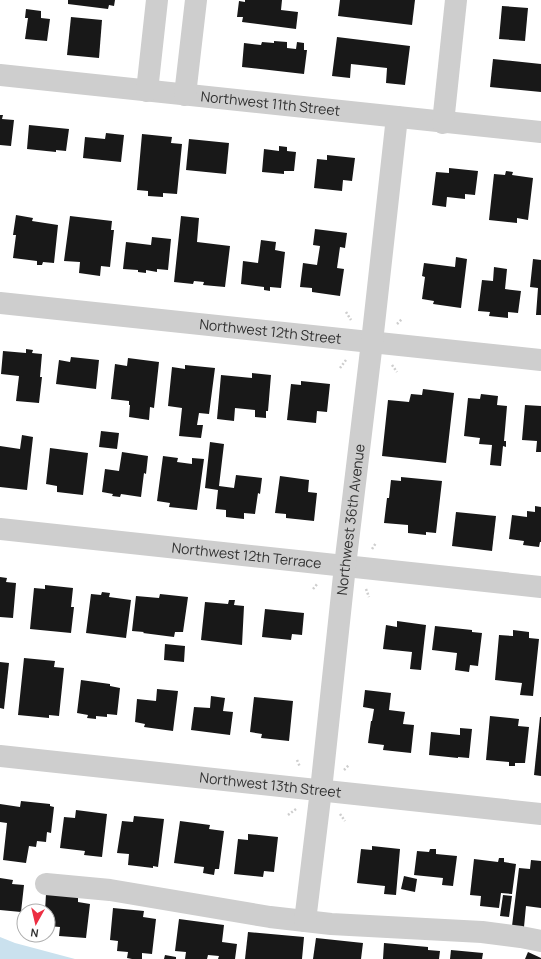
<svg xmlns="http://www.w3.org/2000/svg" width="541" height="959" viewBox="0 0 541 959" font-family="Manrope,sans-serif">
<rect width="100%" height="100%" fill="#fff"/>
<path fill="#cae1ee" d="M0,937L15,943L75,959H0Z"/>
<g fill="#181818">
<path d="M68,0H115L114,6L109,5L108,9L68,4Z"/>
<path d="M245,0H282L281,10L298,12L296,29L242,22L243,17H237L239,1L245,2Z"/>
<path d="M340,0H415L412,25L338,16Z"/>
<path d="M502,6L528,8L525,41L499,39Z"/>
<path d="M26,9L41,11V18L50,19L47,41L25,39L28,18H25Z"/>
<path d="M71,17L102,20L99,58L67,55Z"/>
<path d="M337,37L410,46L405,85L386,83L387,68L351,64L350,78L332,76Z"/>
<path d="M274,41L287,42V48L296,49L297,42L304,43V50H307L304,74L242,67L244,43L261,45L262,42L274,43Z"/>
<path d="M493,59L541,64V92L490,87Z"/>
<path d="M0,115H3L2,119L14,120L11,146L0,145Z"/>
<path d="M29,125L69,129L66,151L56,150V152L27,149Z"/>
<path d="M106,133L124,135L121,162L83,158L85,137L105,139Z"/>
<path d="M142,134L172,137L171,143L182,144L177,194L163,193V197L148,196V191L137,190Z"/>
<path d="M189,139L229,143L226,174L186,170Z"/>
<path d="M279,146L287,147V151L296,152L294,171H284V174L262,172L264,149L279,151Z"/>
<path d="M327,155L355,158L352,181L343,180L342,191L314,188L317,159L327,160Z"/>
<path d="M449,168L478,171L475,195L465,194V199L447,197L446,207L432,205L436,172L449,173Z"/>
<path d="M506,171L513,172L512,175L533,178L528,220L517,218V223L489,220L494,174L505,175Z"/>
<path d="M16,215L33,218L32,221L58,225L54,263L43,262L42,265H37V261L13,258L16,235H13Z"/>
<path d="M70,216L112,221L111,230H114L110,267L101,266L100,276L79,273L80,262L64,261Z"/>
<path d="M181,216L199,218L197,242L230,246L225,287L203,285L204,282L194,281L193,284L174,282Z"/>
<path d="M315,229L347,233L345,248L340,247L337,268L344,269L340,296L312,292V288L300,287L303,263L317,265L320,246L313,245Z"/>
<path d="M152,237L171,239L168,270L157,269V272L146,270V273L138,272V270L123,269L126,242L151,245Z"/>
<path d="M261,240L276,242L275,250L285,252L281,288L270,287V291L264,290V287L241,284L243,261L258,263Z"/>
<path d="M456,257L467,259L461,308L433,304L434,301L422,299L425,277L422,276L424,263L455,267Z"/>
<path d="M533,259L541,260V315H536L538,288L530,287Z"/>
<path d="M494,267L507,269L505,289L521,291L518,313L508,312V318L489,316L490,312L478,311L482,280L493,281Z"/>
<path d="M26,349L33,350L32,353L42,354L40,377H42L39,403L16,401L19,376L1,374L3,351L26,353Z"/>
<path d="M71,357L99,360L96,389L56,384L59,360L70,362Z"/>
<path d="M128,358L159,362L154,408L150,407L149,420L129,417L130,405H129V401L111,399L115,364L127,366Z"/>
<path d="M185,365L215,368L209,414L199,413L197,425H203L201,438L179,436L182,408L168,406L172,367L185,369Z"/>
<path d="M252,373L271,375L268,411H266V418L255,417V410L235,408L234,421L217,419L221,375L252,378Z"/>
<path d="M301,381L330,384L327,412L317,411L316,423L287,420L291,384L301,385Z"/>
<path d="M423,389L454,393L446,463L382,456L388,400L409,402L411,394L422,395Z"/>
<path d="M481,394L498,396L497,405L507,406L504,441H506V447L503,446L501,466L490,465L492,445L479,444L480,438L464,436L468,398L480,399Z"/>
<path d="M525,405L541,406V452H536L537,441L522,440Z"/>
<path d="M101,431L119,433L117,449L99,447Z"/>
<path d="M22,435L33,437L27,490L0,487V446L20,449Z"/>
<path d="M210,442L224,444L219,486L234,488L236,475L262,478L260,494L258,493L255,514L244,513V519L226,517V510L216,509L218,490L205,488Z"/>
<path d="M50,448L88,453L83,495L57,492V486L46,484Z"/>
<path d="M122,452L148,456L146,474L144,473L141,497L121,494L120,497L112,496L113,494L102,492L105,469L119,471Z"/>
<path d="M163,456L178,458L177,462L192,464V458L204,459L197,510L169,507L170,503L157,501Z"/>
<path d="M280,476L309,480L308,492L317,493L314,521L286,518V514L275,513Z"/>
<path d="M401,477L442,481L436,533L426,532V535L408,533V525L384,523L387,498H389L391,480L401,481Z"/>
<path d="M535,506L541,507V542H540L539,547L523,545L524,541L509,539L512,515L527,517V511L535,512Z"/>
<path d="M456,512L496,516L492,551L452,546Z"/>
<path d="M0,577L7,578L6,582L16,583L13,618L0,617Z"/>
<path d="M45,585L73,588L71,607H74L71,633L30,629L34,588L45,589Z"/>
<path d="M102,592L110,593L109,597L131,600L126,638L86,633L91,594L101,595Z"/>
<path d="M160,594L188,597L183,632H175L174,637L143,633L144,632L132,631L136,596L159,598Z"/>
<path d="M229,600H235L234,605L244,606L242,645L201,640L205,602L228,604Z"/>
<path d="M265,609L304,613L302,635L292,634L291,640L262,637Z"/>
<path d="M397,621L426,625L421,670L410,669L412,652L383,649L386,625L397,627Z"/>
<path d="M435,626L472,630V632L482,633L478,666L470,665L469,672L455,670L457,653L432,650Z"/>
<path d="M513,630L529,632V638L539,639L533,696L520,695L522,683L495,680L499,635L513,636Z"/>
<path d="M165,644L185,646L184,662L164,660Z"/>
<path d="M24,658L55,661L54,667L64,668L59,716L49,715V718L18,715Z"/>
<path d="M0,662L9,663L4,709L0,708Z"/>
<path d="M81,680L110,684V686L120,688L117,715L107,714V717L96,716V719L87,718L88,715L77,713Z"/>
<path d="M157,689L178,691L173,731L144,727L145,724L135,722L137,699L156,701Z"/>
<path d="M365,690L391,693L389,710L405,712L403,724L414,725L411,753L383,750L384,745L368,743L371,721H372L374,709L363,707Z"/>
<path d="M211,696L225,698L223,711L233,712L230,735L191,730L194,707L210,708Z"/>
<path d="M254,697L293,701L289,741L261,738L262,734L250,732Z"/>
<path d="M490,716L519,719L518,726L529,727L525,763H515V766H509V762L486,760Z"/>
<path d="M540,717H541V776L534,775Z"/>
<path d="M460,728L472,729L469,758L458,757V758L429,755L431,732L460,735Z"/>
<path d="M21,801L50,804V806L54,807L51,833L47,832L46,842L37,841L36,847L29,846L26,863L3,860L7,823L0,822V804L20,807Z"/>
<path d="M76,810L107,814L102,857L84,855L85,851L60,848L64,817L75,818Z"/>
<path d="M134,816L164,819L158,867L153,866V868L128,865L129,854L117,853L122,821L133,822Z"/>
<path d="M180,821L210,825L209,829L224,831L219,869H215L214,875L203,873L204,867L174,863Z"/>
<path d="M248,834L278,837L274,872L264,871L263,877L234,874L238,839L248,840Z"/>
<path d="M372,846L400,849L396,895L384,894L385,886L357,883L361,849L372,850Z"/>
<path d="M430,849H436V854L457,856L453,886L442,885L443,878L414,875L417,851L429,852Z"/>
<path d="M499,858H504V862L516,864L512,894L501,893L499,908L480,906L481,896L470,895L474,859L498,862Z"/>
<path d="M531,860L541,861V908L526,906L524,927L512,926L519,868L530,869Z"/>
<path d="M404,876L417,879L415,892L401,889Z"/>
<path d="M0,878L13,880L12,884L24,885L21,912L0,910Z"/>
<path d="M46,894L78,897V902L90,904L86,938L59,936L60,927L48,926V911H45Z"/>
<path d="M503,895L512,896L509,917L500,916Z"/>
<path d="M113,908L144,911L143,917L156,919L152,954L142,953V959H132L127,958L128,952L117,951L118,941L110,940Z"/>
<path d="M179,919L224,925L222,942L237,944L235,959H218L219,956L208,955L207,959H185L186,952L175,951Z"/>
<path d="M248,932L304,937L302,959H245Z"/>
<path d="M316,938L363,943L361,959H313Z"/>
<path d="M384,943L428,947V950L440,951L439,959H383Z"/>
<path d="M451,950L483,953L482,959H450Z"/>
<path d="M528,952L541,958V959H525Z"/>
<path d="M165,955L176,957V959H164Z"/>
</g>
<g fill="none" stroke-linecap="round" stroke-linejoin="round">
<g stroke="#cecece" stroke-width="2.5" stroke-dasharray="2 2" stroke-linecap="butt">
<path d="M346,312L351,320"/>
<path d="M397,324L402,319"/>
<path d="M392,365L397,372"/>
<path d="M340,368L346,360"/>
<path d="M372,549L376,543"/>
<path d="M313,589L318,583"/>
<path d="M366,589L369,597"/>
<path d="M297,760L300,767"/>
<path d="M344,770L349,765"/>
<path d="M340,814L345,821"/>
<path d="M288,815L296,809"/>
</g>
<g stroke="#cecece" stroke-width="22">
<path id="s1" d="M0,75L541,132"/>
<path d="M147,91L157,0"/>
<path d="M185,95L196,0"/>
<path d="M443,123L456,0"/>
<path id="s2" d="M0,303L541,360"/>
<path id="s3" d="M0,529L541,587"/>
<path id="s4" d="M0,756L541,814"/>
<path d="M46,884L110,890L270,917L305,921L331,924L482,932L521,937L541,941"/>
<path id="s5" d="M305,921L321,790L345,566L372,342L397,117"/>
</g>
</g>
<g text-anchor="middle" stroke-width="4" stroke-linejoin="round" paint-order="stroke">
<g font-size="14" fill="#313131" stroke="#fff">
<text dy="5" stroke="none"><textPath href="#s1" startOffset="272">Northwest 11th Street</textPath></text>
<text dy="5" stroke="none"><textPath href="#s2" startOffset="272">Northwest 12th Street</textPath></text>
<text dy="5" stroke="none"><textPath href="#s5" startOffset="404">Northwest 36th Avenue</textPath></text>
<text dy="5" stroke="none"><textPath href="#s3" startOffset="248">Northwest 12th Terrace</textPath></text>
<text dy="5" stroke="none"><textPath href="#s4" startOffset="272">Northwest 13th Street</textPath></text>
</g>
</g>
<g transform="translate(36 923) rotate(188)"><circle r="19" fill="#ffffff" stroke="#adadad"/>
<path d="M0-3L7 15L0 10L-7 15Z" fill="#ec2e42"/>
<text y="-6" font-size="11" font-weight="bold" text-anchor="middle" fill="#313131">N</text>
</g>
</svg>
